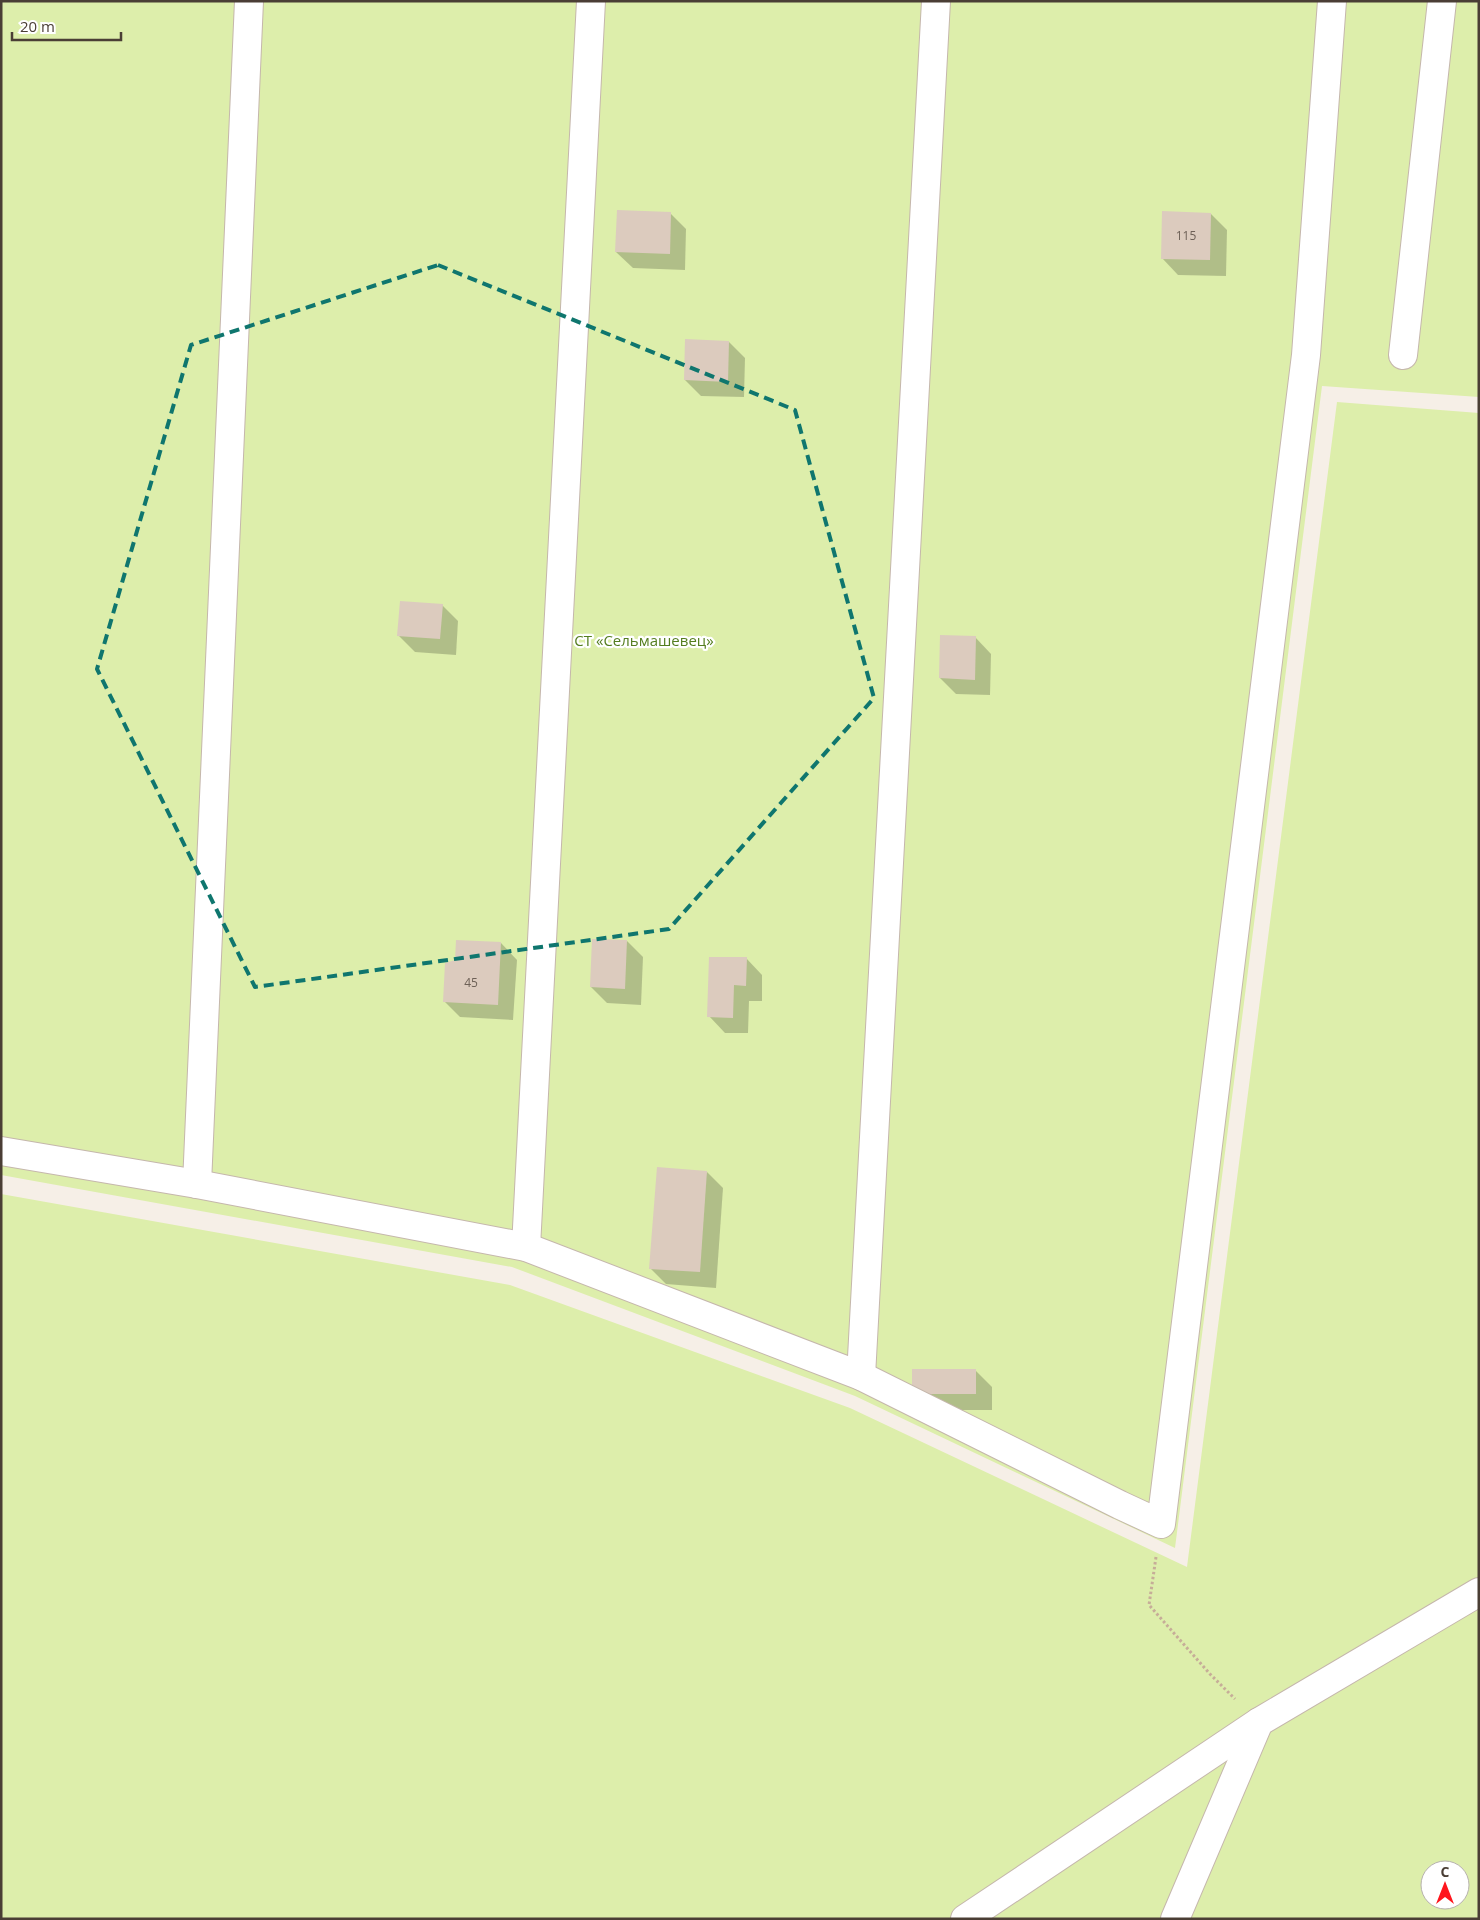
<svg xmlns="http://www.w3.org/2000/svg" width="1480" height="1920" viewBox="0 0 1480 1920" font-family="'Open Sans',sans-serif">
<rect width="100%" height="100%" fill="#f6efe7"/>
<g fill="#ddeeab" fill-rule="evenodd">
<path d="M1,1H1479V397L1322,386L1175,1548L855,1396L512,1267L1,1175Z"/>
<path d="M1337,402L1479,413V1919H1V1194L510,1285L850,1408L1187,1567ZM1430,1870H1460V1900H1430Z"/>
</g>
<g fill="#0003">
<path d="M670,213L686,229L685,270L633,268L616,252Z"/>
<path d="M1211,214L1227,230L1226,276L1178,275L1162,258Z"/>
<path d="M729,342L745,358L744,397L701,396L685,380Z"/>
<path d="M442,605L458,621L456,655L415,652L399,636Z"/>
<path d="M975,637L991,654L990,695L956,694L940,678Z"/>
<path d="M627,941L643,957L641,1005L607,1003L591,987Z"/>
<path d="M501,943L517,960L513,1020L460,1017L444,1001Z"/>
<path d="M746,958L762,975V1001H749L748,1033H725L709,1016Z"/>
<path d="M707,1172L723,1188L716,1288L666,1284L650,1268Z"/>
<path d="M976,1371L992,1387V1410H930L914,1394Z"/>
</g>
<g fill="#dccbbe">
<path d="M617,210L671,212L670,254L615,252Z"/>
<path d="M1162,211L1211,213L1210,260L1161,259Z"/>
<path d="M685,339L729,341L728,382L684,380Z"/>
<path d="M400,601L443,604L440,639L397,636Z"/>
<path d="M940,635L976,636L975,680L939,678Z"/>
<path d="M592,939L627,940L625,989L590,987Z"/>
<path d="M456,940L501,942L498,1005L443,1002L445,963L455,960Z"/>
<path d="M709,957H747L746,986L734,985L733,1018L707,1017Z"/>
<path d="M657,1167L707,1171L700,1272L649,1269Z"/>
<rect x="912" y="1369" width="64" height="25"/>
</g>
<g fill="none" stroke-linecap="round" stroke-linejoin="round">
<g stroke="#c5b7ac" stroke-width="30">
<g id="minor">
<path d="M1403,355L1442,1"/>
<path d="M1,1151L197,1184L526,1247L861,1376L1120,1505L1161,1524L1306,355L1332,1"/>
<path d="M197,1184L249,1"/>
<path d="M526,1247L591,1"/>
<path d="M861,1376L936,1"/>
<path d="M965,1919L1259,1722L1479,1592"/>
<path d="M1175,1919L1259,1722"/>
</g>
</g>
<path stroke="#c6ad98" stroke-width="3" stroke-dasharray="2.5 2.5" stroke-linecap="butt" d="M1156,1557L1149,1605L1210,1674L1235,1699"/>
<use href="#minor" stroke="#fff" stroke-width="28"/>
</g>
<path fill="none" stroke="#0f766e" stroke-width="4" stroke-dasharray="10 6" stroke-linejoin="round" d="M438,265L795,410L874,698L669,929L255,987L97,669L191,345Z"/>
<g text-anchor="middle" stroke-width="4.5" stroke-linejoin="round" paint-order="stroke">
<g font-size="12" fill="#6e6157">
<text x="1186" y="240">115</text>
<text x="471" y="987">45</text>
</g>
<g font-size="15" fill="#547d1f" stroke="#fff">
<text x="644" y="646">СТ «Сельмашевец»</text>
</g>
</g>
<rect width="1480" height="1920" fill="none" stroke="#4a3e35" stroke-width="5"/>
<g transform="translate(1445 1885)"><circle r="24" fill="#ffffff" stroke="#b7b2ae"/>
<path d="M0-4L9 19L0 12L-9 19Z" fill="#ff151d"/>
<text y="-8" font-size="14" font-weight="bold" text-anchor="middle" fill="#4a3e35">С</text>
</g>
<path d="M12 32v8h109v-8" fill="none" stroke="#4a3e35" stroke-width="2.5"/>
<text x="20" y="32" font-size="15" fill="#4a3e35" stroke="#ffffff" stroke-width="4" paint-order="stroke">20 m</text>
</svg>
